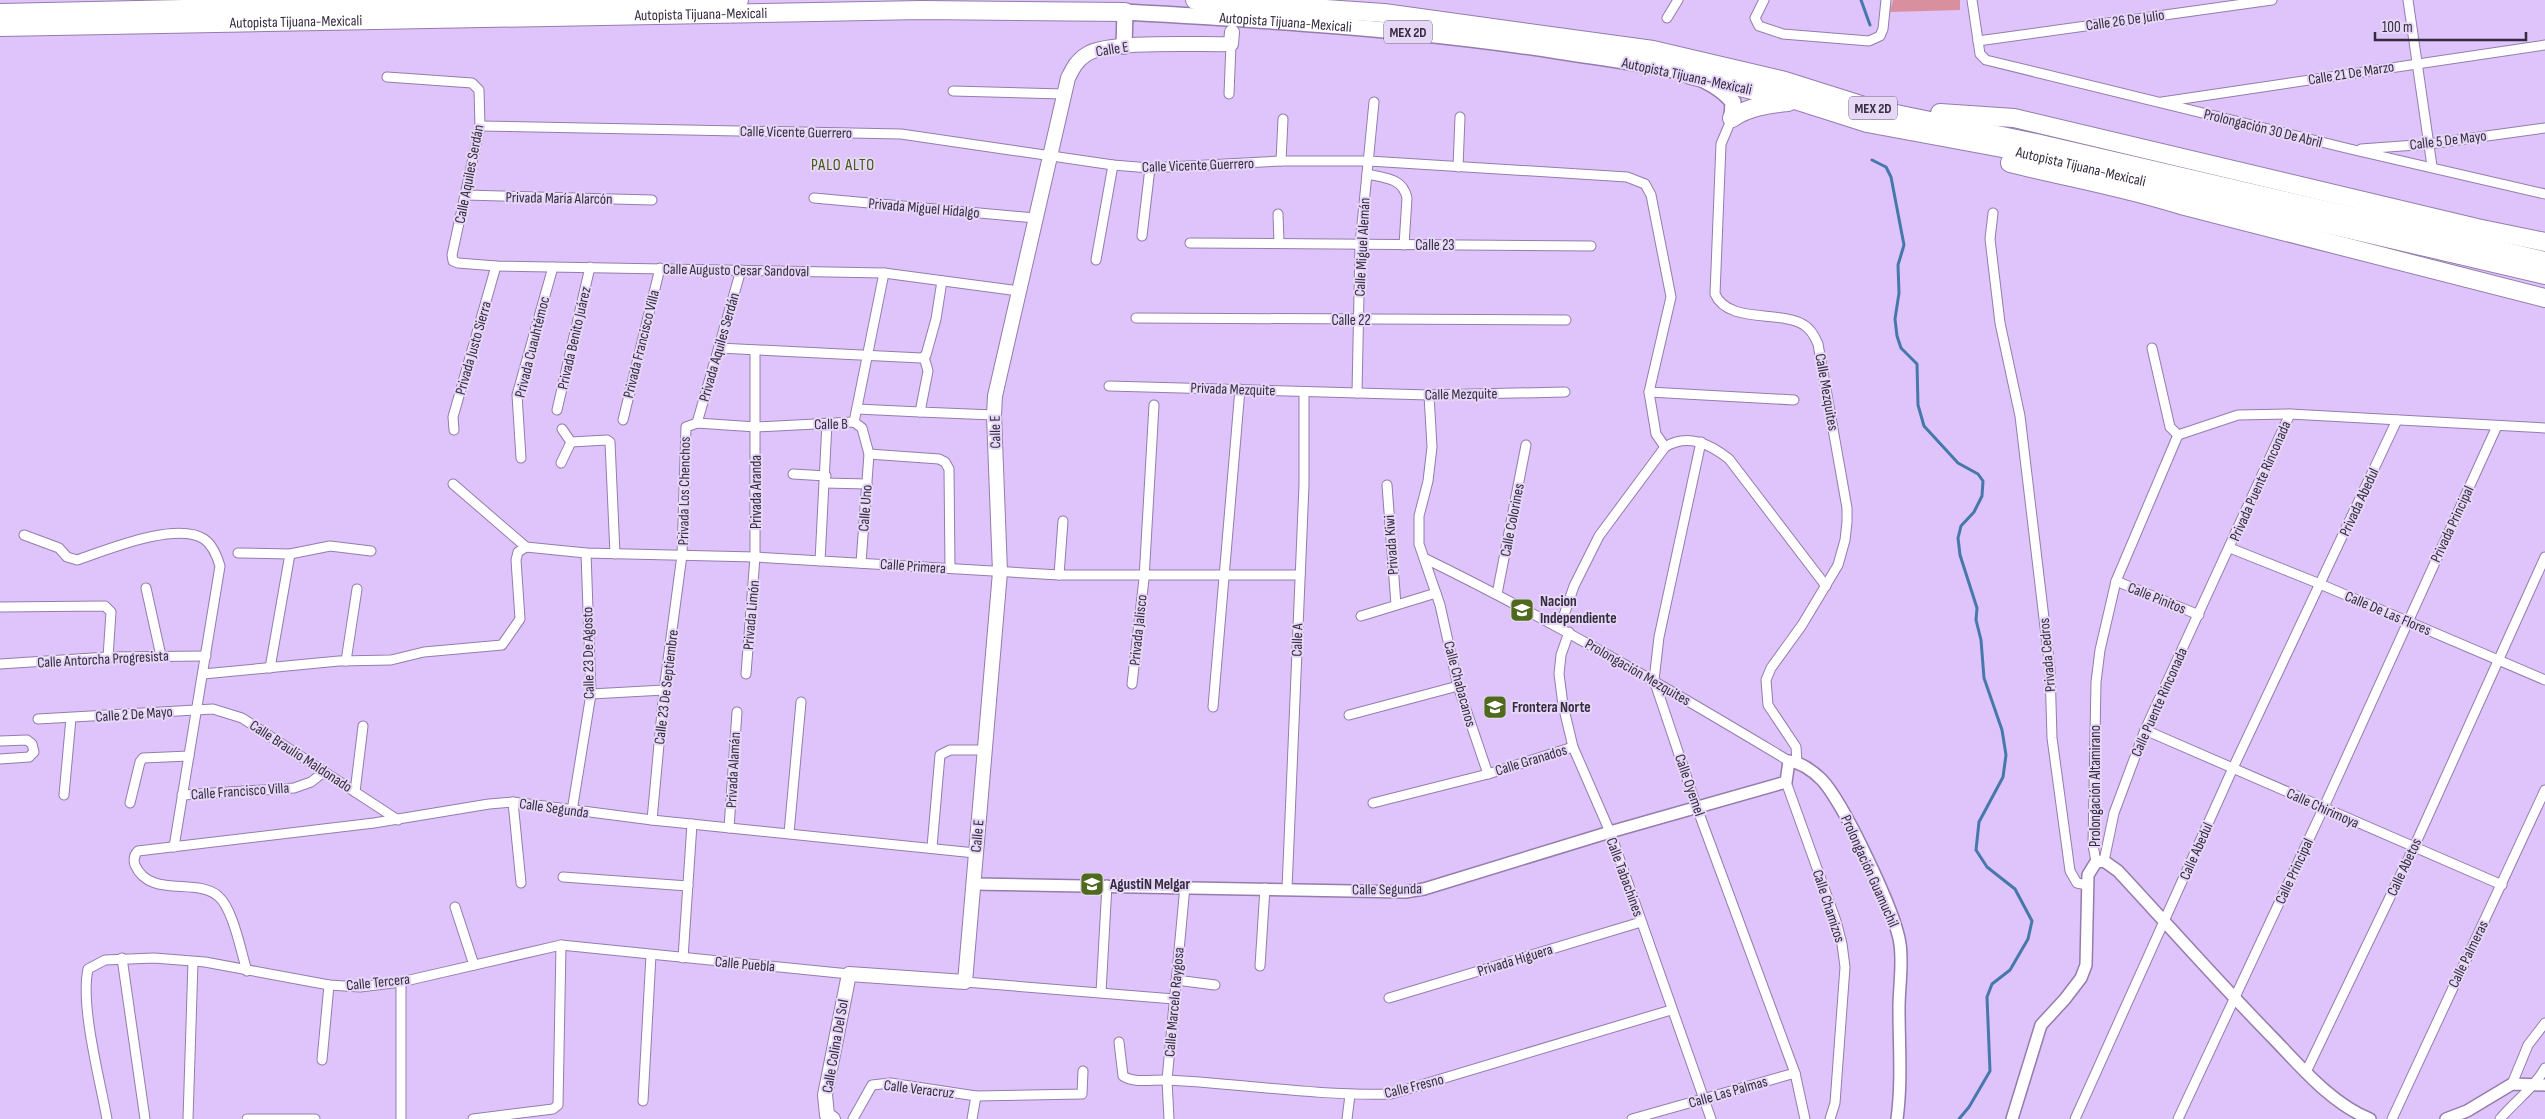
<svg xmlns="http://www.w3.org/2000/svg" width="2545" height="1119" viewBox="0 0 2545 1119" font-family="'Sofia Sans Condensed',sans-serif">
<rect width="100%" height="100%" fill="#dec4fa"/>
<path fill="#d9909e" d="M1893,0H1960V10L1890,12Z"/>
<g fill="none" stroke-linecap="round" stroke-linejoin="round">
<g stroke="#4678ab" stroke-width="3">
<path d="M1861,0L1870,25"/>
<path d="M1872,160L1886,167L1891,177L1904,245L1898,265L1899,293L1895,319L1897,336L1901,348L1917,364L1918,405L1924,426L1958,463L1978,474L1983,481L1982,496L1974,512L1961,526L1958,538L1960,555L1977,608L1976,620L1981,640L1984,678L2002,730L2006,755L2003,777L1979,822L1976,850L1987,867L2015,889L2032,921L2028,939L2010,970L1992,984L1987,997L1990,1071L1969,1107L1959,1119"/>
</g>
<g stroke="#947cad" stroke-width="11">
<g id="minor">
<path d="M1764,0L1755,18L1759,26L1783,34L1869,41L1880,36L1883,29L1886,0"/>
<path d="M1972,0L1980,54L1986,60L2350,149L2545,194"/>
<path d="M2408,0L2432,166"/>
<path d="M1667,18L1678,0"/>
<path d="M1978,41L2272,0"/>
<path d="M387,77L472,83L479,90L480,126L452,255L453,261L458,263L496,266L884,273L1019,291"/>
<path d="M953,91L1064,94"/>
<path d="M1229,94L1231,44"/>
<path d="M2162,102L2545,45"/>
<path d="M1732,118L1721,144L1715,294C1728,324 1780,310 1804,325C1811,329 1815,337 1818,344L1847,508V522L1845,540L1838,565L1802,625L1771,668L1766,680L1768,705L1796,747L1797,762"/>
<path d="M480,126L901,134L1113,165L1150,168L1281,161H1369L1627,177L1645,184L1651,195L1671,297L1649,392L1656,434L1665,447"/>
<path d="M2361,149L2429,144L2545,128"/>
<path d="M1281,161L1283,119"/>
<path d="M1458,167L1460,117"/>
<path d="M1367,174C1385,178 1403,178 1407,198L1404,245"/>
<path d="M466,195L652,200"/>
<path d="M814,198L1035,218"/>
<path d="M1993,213L1990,239L2000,323L2020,416L2050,669L2052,738L2070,871L2077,883L2087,885"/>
<path d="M1278,214L1279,243"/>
<path d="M1142,236L1150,168"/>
<path d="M1190,243L1591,246"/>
<path d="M1096,260L1113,165"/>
<path d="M1136,318L1566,320"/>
<path d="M719,348L921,358L926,355L936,319L942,281"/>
<path d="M2152,348L2170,427L2178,435"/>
<path d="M924,357L928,371L920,412L994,415"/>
<path d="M1109,386L1429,395L1565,392"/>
<path d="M1649,392L1794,400"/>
<path d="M1357,393L1360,245L1374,102"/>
<path d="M1429,395L1432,447L1428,481L1419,516V544L1440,605L1458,686L1488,774"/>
<path d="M857,409L920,412"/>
<path d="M557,410L590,267"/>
<path d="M623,420L660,268"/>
<path d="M854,422L884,273"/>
<path d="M697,423L741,270"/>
<path d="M562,429L571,442L607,440L610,442L615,554"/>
<path d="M454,430L453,417L496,266"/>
<path d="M2178,435L2238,415L2290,414L2545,428"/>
<path d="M1701,442L1659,637L1654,680L1697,808L1795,1073L1805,1119"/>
<path d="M869,454L939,459L945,462L949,469L950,568"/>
<path d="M521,458L517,395L553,267"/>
<path d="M561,463L571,442"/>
<path d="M793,474L826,476"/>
<path d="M825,483L867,484"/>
<path d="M453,484L526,547"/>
<path d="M1387,485L1396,605"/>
<path d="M24,535L59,548L67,557L77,560C107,550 176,521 204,539C213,545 217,556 220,566L174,847"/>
<path d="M526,547L586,553L755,557L1059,575H1300"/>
<path d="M2230,548L2320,584L2545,680"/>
<path d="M238,553L290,554L330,546L371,551"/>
<path d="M1424,558C1549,619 1669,689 1789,761"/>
<path d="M820,561L827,423"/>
<path d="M1059,575L1063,521"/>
<path d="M2116,581L2199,615"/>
<path d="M146,588L161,656"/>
<path d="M1497,594L1526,445"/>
<path d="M0,607L105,606L111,612L108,657"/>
<path d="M1361,616L1436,593"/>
<path d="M1560,627L1574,586L1599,536L1665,447C1688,433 1710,444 1729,459L1826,586"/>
<path d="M1569,632L1561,655L1559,674L1563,705L1573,747L1610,832L1711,1119"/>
<path d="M346,661L357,589"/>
<path d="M0,664L108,657L206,656"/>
<path d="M270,668L290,554"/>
<path d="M203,674L339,661L391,660L424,652L502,645L520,619L516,560L518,552L526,547"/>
<path d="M746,674L755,557V350"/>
<path d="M1132,684L1144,579L1154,405"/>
<path d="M591,694L664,690"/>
<path d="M1213,707L1240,389"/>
<path d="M1349,715L1458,686"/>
<path d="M38,719L213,709L242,718L398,820"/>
<path d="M2145,730L2502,885"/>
<path d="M0,741L27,740L32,744L34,752L29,757L0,759"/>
<path d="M1786,782L1836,921L1842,944L1845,967L1835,1103L1830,1119"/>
<path d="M355,792L363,726"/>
<path d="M64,795L71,718"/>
<path d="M182,795L294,788L311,782L324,772"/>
<path d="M513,802L521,883"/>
<path d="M130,803L140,762L143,758L189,756"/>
<path d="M1373,803L1488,774L1573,747"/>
<path d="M572,811L591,694L586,553"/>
<path d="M652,820L664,690L682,555L686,427L697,423L756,427L854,422L862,428L869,454L861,563"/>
<path d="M729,828L737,712"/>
<path d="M789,833L801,702"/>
<path d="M932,847L940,755L950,750H984"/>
<path d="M2104,861L2114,813L2145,730L2290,414"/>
<path d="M2096,862L2093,845L2096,682L2100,650L2116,581L2178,435"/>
<path d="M563,877L688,886"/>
<path d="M1287,889L1304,485V392"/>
<path d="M455,907L474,965"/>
<path d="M122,958L145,1119"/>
<path d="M683,958L692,824"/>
<path d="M1260,966L1265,888"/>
<path d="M247,971C241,952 233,908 218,896C196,877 150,899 135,865C133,859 134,855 138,851L374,823L489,804L513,802L652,820L975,853"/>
<path d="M1176,980L1215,985"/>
<path d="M401,982V1119"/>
<path d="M965,982L1174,999"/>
<path d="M1101,992L1107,885"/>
<path d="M1389,998L1641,922"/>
<path d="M1119,1042L1123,1076C1136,1084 1154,1079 1168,1080C1243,1084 1317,1096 1391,1094L1671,1010"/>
<path d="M322,1060L329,985"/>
<path d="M2306,1072L2414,847L2545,557"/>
<path d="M2512,1084L2528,1045L2545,1023"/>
<path d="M643,1101L651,955"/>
<path d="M107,1119C100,1080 80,1006 88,969L105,960L154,958L205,962L329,985L360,987L401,982L561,945L849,974"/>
<path d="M188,1119L193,962"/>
<path d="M247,1119H315"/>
<path d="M473,1119L553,1109L558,1105L561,945"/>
<path d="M853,1119L872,1085L890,1083L976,1096L1082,1094L1083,1071"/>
<path d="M972,1119L976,1096"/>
<path d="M1169,1119L1167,1080L1185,886"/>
<path d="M1347,1119L1350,1095"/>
<path d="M1632,1119L1795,1073"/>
<path d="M2075,1119L2233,768L2397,420"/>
<path d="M2178,1119L2323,809L2497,426"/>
<path d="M2392,1119L2545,790"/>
<path d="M2500,1119C2515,1101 2535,1087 2545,1068"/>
</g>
</g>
<g stroke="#947cad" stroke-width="14">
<g id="tertiary">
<path d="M973,884L1405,892L1424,889L1610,832L1786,782L1789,761C1800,762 1813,771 1821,779C1843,801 1896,913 1900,944C1903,965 1899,987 1899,1008C1899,1046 1902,1082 1897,1119"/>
<path d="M2012,1119L2041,1025L2065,999L2081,978L2086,965L2088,875L2096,862L2104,861L2118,871C2170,927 2221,985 2274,1039C2302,1068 2332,1104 2370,1119"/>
<path d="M2446,1119L2467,1111L2512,1084L2545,1085"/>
</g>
</g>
<g stroke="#947cad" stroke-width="16">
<path id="secondary" d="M833,1119L827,1115L825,1095L849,974L965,982L1000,572L994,415L995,396L1068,78C1073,68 1077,60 1087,54C1110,40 1200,45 1231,44L1232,32"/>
</g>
<g stroke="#947cad" stroke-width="18">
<g id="trunk">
<path id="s1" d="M1124,46L1125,12C1269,20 1415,29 1558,51C1601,58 1647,63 1689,74C1705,79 1723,89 1733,102L1732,118"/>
</g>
</g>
<g stroke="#947cad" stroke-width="20">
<g id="motorway">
<path d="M1195,0L1384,13L1653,50L1785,81L1877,110L2036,143L2545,261"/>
<path d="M0,13L414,4L739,0"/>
<path id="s2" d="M0,27L922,10L1125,12"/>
<path id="s3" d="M1690,75L1798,101L1867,123L2002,148L2545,275"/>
<path d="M1940,113L2014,118L2477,228L2545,242"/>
<path d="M1732,118C1748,107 1768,104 1788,102"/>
<path d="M2010,163C2067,177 2125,187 2181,205L2545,298"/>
</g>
</g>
<use href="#minor" stroke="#fff" stroke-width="9"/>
<use href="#tertiary" stroke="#fff" stroke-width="11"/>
<use href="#secondary" stroke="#fff" stroke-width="14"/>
<use href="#trunk" stroke="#fff" stroke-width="15"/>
<use href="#motorway" stroke="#fff" stroke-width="18"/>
</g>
<defs>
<g id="school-square" transform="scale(1.25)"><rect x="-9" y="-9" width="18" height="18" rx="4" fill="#4f6a1d" stroke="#e6d7f7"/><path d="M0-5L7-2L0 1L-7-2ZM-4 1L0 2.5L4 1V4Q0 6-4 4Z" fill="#fff"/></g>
</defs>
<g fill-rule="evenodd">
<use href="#school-square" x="1522" y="610"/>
<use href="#school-square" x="1495" y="707"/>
<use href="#school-square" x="1092" y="884"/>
</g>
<g text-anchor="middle" stroke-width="4" stroke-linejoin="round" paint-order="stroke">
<g fill="#e6d7f7" stroke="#6a5f76" stroke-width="1">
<rect x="1384" y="20.5" width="48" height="23" rx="4"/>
<rect x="1849" y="96.5" width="48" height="23" rx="4"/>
</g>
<g font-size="14" font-weight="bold" fill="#352b3f">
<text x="1408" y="37">MEX 2D</text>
<text x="1873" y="113">MEX 2D</text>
</g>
<g font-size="15" fill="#352b3f" stroke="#e6d7f7">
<text dy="5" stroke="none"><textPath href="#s2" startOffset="701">Autopista Tijuana-Mexicali</textPath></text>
<text transform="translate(2125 20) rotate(-8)" y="5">Calle 26 De Julio</text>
<text dy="5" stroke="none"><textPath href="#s2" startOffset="296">Autopista Tijuana-Mexicali</textPath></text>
<text dy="5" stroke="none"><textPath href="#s1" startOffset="195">Autopista Tijuana-Mexicali</textPath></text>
<text transform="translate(1112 49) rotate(-9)" y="5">Calle E</text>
<text transform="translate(2351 73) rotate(-9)" y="5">Calle 21 De Marzo</text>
<text transform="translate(1687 76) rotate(12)" y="5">Autopista Tijuana-Mexicali</text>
<text transform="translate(2263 128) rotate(14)" y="5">Prolongación 30 De Abril</text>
<text transform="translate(796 132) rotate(1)" y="5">Calle Vicente Guerrero</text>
<text transform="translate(2448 140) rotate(-7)" y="5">Calle 5 De Mayo</text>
<text transform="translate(1198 165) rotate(-2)" y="5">Calle Vicente Guerrero</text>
<text dy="5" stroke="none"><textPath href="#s3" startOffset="402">Autopista Tijuana-Mexicali</textPath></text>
<text transform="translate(469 174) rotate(-79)" y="5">Calle Aquiles Serdán</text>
<text transform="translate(559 198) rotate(1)" y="5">Privada María Alarcón</text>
<text transform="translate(924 208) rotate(5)" y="5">Privada Miguel Hidalgo</text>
<text x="1435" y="250">Calle 23</text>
<text transform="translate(1362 247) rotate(-87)" y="5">Calle Miguel Alemán</text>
<text transform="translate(736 270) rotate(1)" y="5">Calle Augusto Cesar Sandoval</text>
<text x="1351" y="325">Calle 22</text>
<text transform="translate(574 338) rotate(-77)" y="5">Privada Benito Juárez</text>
<text transform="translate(641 344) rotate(-76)" y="5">Privada Francisco Villa</text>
<text transform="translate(532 347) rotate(-76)" y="5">Privada Cuauhtémoc</text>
<text transform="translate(719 347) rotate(-74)" y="5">Privada Aquiles Serdán</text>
<text transform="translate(473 348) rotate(-74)" y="5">Privada Justo Sierra</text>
<text transform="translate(1233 389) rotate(2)" y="5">Privada Mezquite</text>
<text transform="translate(1827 392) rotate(80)" y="5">Calle Mezquites</text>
<text transform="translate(1461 394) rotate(-1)" y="5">Calle Mezquite</text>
<text transform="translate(831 424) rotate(-1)" y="5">Calle B</text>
<text transform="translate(995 432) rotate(-91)" y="5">Calle E</text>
<text transform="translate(2260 481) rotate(-66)" y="5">Privada Puente Rinconada</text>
<text transform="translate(684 491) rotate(-89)" y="5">Privada Los Chenchos</text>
<text transform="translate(756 492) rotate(-90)" y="5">Privada Aranda</text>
<text transform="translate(2359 502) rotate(-65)" y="5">Privada Abedul</text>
<text transform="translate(865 508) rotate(-86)" y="5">Calle Uno</text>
<text transform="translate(1512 520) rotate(-79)" y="5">Calle Colorines</text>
<text transform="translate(2452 524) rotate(-65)" y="5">Privada Principal</text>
<text transform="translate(1391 545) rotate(-94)" y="5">Privada Kiwi</text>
<text transform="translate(913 566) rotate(4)" y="5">Calle Primera</text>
<text transform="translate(2157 598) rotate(22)" y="5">Calle Pinitos</text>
<text transform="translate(2388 613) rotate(23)" y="5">Calle De Las Flores</text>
<text transform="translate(751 615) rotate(-85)" y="5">Privada Limón</text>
<text transform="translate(1138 630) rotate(-84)" y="5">Privada Jalisco</text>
<text transform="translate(1297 640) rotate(-88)" y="5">Calle A</text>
<text transform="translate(588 653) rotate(-91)" y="5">Calle 23 De Agosto</text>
<text transform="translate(2047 655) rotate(-95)" y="5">Privada Cedros</text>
<text transform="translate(103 659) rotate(-3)" y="5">Calle Antorcha Progresista</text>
<text transform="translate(1638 672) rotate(30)" y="5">Prolongación Mezquites</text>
<text transform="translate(1460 684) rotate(75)" y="5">Calle Chabacanos</text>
<text transform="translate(666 687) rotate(-83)" y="5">Calle 23 De Septiembre</text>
<text transform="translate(2159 702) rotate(-66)" y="5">Calle Puente Rinconada</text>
<text transform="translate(134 714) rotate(-4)" y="5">Calle 2 De Mayo</text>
<text transform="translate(301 756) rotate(33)" y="5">Calle Braulio Maldonado</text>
<text transform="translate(1531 760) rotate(-17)" y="5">Calle Granados</text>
<text transform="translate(733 770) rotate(-87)" y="5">Privada Alamán</text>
<text transform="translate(1690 785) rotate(71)" y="5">Calle Oyemel</text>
<text transform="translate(2095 786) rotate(-90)" y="5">Prolongación Altamirano</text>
<text transform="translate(240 791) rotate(-4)" y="5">Calle Francisco Villa</text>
<text transform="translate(554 808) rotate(8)" y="5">Calle Segunda</text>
<text transform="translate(2323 808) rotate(24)" y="5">Calle Chirimoya</text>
<text transform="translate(977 836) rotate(-85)" y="5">Calle E</text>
<text transform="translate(2196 851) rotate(-66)" y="5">Calle Abedul</text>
<text transform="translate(2404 867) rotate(-65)" y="5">Calle Abetos</text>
<text transform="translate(1870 871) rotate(66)" y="5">Prolongación Guamuchil</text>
<text transform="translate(2294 871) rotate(-65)" y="5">Calle Principal</text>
<text transform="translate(1625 877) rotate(70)" y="5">Calle Tabachines</text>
<text transform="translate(1387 889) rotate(-1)" y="5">Calle Segunda</text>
<text transform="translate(1829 906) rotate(72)" y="5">Calle Chamizos</text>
<text transform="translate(2468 954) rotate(-64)" y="5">Calle Palmeras</text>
<text transform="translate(1515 960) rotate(-17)" y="5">Privada Higuera</text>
<text transform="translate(745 964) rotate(5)" y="5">Calle Puebla</text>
<text transform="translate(378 982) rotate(-6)" y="5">Calle Tercera</text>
<text transform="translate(1174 1002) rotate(-85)" y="5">Calle Marcelo Raygosa</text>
<text transform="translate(835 1046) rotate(-80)" y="5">Calle Colina Del Sol</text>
<text transform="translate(1414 1086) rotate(-14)" y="5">Calle Fresno</text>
<text transform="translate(919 1089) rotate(7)" y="5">Calle Veracruz</text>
<text transform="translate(1728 1092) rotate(-16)" y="5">Calle Las Palmas</text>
</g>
<g font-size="15" font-weight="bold" fill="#352b3f" stroke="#e6d7f7" text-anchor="start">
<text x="1540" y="606">Nacion<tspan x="1540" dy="17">Independiente</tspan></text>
<text x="1512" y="712">Frontera Norte</text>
<text x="1110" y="889">AgustiN Melgar</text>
</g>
<g font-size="16" letter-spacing="1" fill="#40580f" stroke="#e6d7f7">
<text x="843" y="170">PALO ALTO</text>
</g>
</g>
<path d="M2375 32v8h151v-8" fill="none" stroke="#352b3f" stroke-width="2.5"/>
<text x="2382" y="32" font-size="15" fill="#352b3f" stroke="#e6d7f7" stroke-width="4" paint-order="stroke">100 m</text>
</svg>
